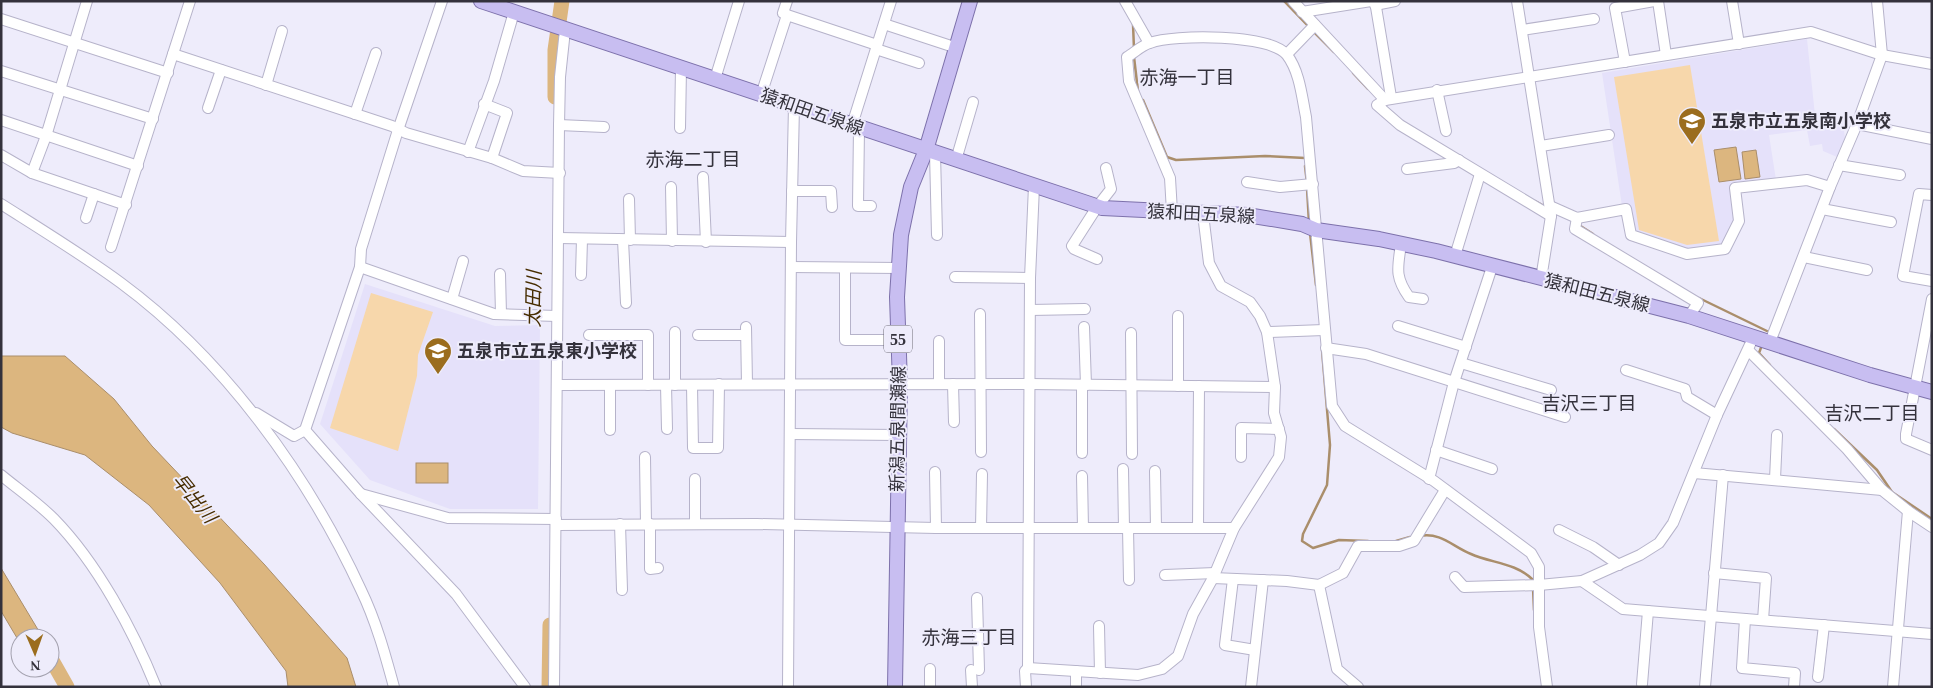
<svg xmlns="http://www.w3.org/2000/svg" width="1933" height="688" viewBox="0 0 1933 688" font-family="'Times New Roman','Noto Sans JP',serif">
<rect width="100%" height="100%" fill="#eeecfb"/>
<g fill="#e5e1fa">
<path d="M1807,39L1816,125L1843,123L1845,138L1837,157L1823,151L1822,144L1810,146L1807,130L1769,135L1776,180L1730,186L1735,220L1722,245L1688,249L1638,234L1622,206L1602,73Z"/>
<path d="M365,284L495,326L540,325L538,509H450L370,480L320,424Z"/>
</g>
<g fill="#f7d7ab">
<path d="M1690,65L1719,241L1687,245L1639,230L1614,77Z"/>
<path d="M371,293L433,312L418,355L417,376L398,451L330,428Z"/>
</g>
<g fill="#dcb67f" stroke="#aa8e6b">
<path d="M1736,147L1741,179L1719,182L1714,150Z"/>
<path d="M1756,150L1760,177L1745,179L1742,152Z"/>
<path d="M1,356H65L114,399L152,446L264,564L347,658L356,687H288L286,671L220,583L149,505L85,455L12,433L1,427Z"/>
<rect x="416" y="463" width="32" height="20"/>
<path d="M1,568L43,638H20V643L1,611Z"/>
</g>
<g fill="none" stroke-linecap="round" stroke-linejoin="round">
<g stroke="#aa8e6b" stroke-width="2.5">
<path d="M1284,1L1309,27"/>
<path d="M1133,24L1134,49"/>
<path d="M1313,31L1334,52"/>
<path d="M1134,57L1138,91"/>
<path d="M1353,73L1368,89"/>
<path d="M1143,100L1167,157L1176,160L1265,156L1305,158"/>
<path d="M1305,166L1307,183"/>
<path d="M1307,188L1309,223"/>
<path d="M1535,201L1546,207"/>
<path d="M1579,225L1593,234"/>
<path d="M1310,233L1316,285"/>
<path d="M1699,298L1769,332"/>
<path d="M1762,345L1759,353L1770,365"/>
<path d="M1322,350L1330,445L1327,485L1303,534L1302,541L1313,548L1339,540L1368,541"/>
<path d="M1834,429L1877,470L1892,492L1932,519"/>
<path d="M1420,536C1441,532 1453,547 1471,554C1491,563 1516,563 1532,579V583"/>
<path d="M1396,541L1410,537"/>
<path d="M1533,588L1534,610"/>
</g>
<g stroke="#dcb67f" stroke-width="15">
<path d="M555,97V50L562,1"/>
<path d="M50,657L67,687"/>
<path d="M549,687L550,625"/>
</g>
<g stroke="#b6b3ca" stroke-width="12">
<g id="minor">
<path d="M787,1L783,13L787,15"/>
<path d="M1125,1L1149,43"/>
<path d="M1293,1L1385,100L1811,32L1882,55L1932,64"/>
<path d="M1375,1L1391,97"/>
<path d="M1517,1L1551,216L1541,279"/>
<path d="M1658,1L1666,55"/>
<path d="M1732,1L1739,44"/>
<path d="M1375,5L1395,1"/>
<path d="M1302,12L1371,1"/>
<path d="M1,19L168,73"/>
<path d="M884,24L957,48"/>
<path d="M1522,30L1594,19"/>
<path d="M876,49L919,63"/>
<path d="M173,54L392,126L406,133L492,158L523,171L560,173"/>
<path d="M1287,54L1315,25"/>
<path d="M1625,62L1615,8L1654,1"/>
<path d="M1,71L153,119"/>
<path d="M715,79L739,1"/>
<path d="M266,85L282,31"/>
<path d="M1437,90L1446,131"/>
<path d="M761,95L787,15L877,45"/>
<path d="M1385,100L1377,105L1400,125L1551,216"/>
<path d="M484,104L507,113L492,158"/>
<path d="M208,108L221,70"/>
<path d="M355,114L376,53"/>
<path d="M1,120L138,166"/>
<path d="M1857,124L1932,139"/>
<path d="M559,125L604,127"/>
<path d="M852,125L891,1"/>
<path d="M680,128L681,68"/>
<path d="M859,128L858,206H871"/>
<path d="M1541,146L1609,135"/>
<path d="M468,152L494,81L514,12"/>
<path d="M935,153L937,235"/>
<path d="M1,155L32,173L126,205"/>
<path d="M956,160L973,102"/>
<path d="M1839,165L1900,175"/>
<path d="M1407,169L1454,163L1459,160"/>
<path d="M32,173L46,136L87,1"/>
<path d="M703,177L706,242"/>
<path d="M1247,182L1280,187L1313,184"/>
<path d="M671,187L672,241"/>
<path d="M792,191H831L832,207"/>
<path d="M1932,195L1919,194L1903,276L1932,281"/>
<path d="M629,199L630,240"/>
<path d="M1,204C42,230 83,255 121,283C224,359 308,475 361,590C376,621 385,654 394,687"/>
<path d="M1550,206L1577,218L1626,209L1631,235L1687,254L1725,249L1739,221L1735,188L1807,180L1830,187"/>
<path d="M1822,209L1891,222"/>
<path d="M1172,212L1170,178L1129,81L1127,57C1134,53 1142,45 1150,43C1174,34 1271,34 1287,55C1300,72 1302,98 1306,117L1332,406L1345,426L1434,481L1531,553L1539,567V627L1547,687"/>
<path d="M86,218L94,194"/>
<path d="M1577,218L1575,229L1698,303L1689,316"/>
<path d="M559,238L791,242"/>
<path d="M623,240L626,303"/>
<path d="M1401,244C1398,267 1394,276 1409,297L1423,299"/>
<path d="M111,247L190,1"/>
<path d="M1455,256L1480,174"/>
<path d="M1804,257L1867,270"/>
<path d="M1097,259L1074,249L1072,246L1097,207L1111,189L1106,168"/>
<path d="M360,267L494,314L557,316"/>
<path d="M791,267L899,268"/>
<path d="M845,268V340H898"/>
<path d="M500,274L501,314"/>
<path d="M581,275L582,239"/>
<path d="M955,277L1030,278"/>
<path d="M452,299L463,261"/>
<path d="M1932,299L1906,434V439L1932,450"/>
<path d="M1030,310L1085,309"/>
<path d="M980,314L981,452"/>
<path d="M1178,316V386"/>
<path d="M1398,326L1466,347"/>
<path d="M746,327L747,384"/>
<path d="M1084,327L1086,385"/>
<path d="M675,332V385"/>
<path d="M1267,332L1324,330"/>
<path d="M1131,333L1132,454"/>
<path d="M589,335H648V385"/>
<path d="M698,335H746"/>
<path d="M939,341V384"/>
<path d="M1770,342L1830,187L1857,124L1882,55L1877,1"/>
<path d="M1326,348L1366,354L1565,417"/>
<path d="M1749,351L1847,449L1882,490L1908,511L1932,527"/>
<path d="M1461,363L1551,390"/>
<path d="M1626,370L1685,389L1687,397L1717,415"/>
<path d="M953,384L954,422"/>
<path d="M557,385L1030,384L1275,387"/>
<path d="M666,385L667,429"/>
<path d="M692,385L693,448H718L719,384"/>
<path d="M1082,385V453"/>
<path d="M256,413L294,436L305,430L360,267L361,249L398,130L442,1"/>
<path d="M305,430L360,493L456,594L525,687"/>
<path d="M610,430V385"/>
<path d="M790,434L899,435"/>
<path d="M1436,450L1492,469"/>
<path d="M645,457L646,524"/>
<path d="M1241,457V428L1279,429"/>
<path d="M1123,469L1124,528"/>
<path d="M1155,471L1156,528"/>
<path d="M935,472L936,528"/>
<path d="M1694,473L1882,490"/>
<path d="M1,475C18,489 38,503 54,519C97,563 133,630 156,687"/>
<path d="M1082,476L1083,528"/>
<path d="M695,479V524"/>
<path d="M1429,479L1454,382L1492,267"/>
<path d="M1775,479L1777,435"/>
<path d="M361,494L448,518L556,519"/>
<path d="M620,524L622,590"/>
<path d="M650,524V569L658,568"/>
<path d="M556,525L757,524L936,528H1234"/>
<path d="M981,528L982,474"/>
<path d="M1128,528L1129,580"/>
<path d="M1198,528L1199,386"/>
<path d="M1559,530L1593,547L1619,565"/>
<path d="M1714,573L1766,578L1763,620"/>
<path d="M1165,575L1215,573"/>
<path d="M1455,577L1464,587L1539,585L1582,581L1640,555L1659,543L1673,523L1717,415L1754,336"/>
<path d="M1213,578L1287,581L1319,585L1343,573L1358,546H1399L1414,541L1445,490"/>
<path d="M1233,579L1225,645L1255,650"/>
<path d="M1582,581L1623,609L1932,634"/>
<path d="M1319,585L1337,669L1358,687"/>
<path d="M977,598L979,670"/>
<path d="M1745,619L1742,668L1795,673L1794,687"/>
<path d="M1099,626L1100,673"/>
<path d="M1028,668L1030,278L1034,186"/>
<path d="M971,670L972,687"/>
<path d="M1076,671V687"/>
<path d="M1818,677L1824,625"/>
<path d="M1642,684L1648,611"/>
<path d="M554,687L559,125L560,77L565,30"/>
<path d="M788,687L791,242L794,106"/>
<path d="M930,687V669"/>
<path d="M1026,687L1025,671L1028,668L1138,675L1162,669L1178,656L1193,614L1213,578L1234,528L1279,457L1281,437L1274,413L1275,387L1267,332L1260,316L1250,302L1221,286L1209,263L1203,214"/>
<path d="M1251,687L1263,580"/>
<path d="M1705,687L1723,475"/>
<path d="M1893,687L1908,511"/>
</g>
</g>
<g stroke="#7d71ab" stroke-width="16">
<g id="major">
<path d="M481,1L1102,208L1247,215L1302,224L1316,230L1379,239L1436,251L1689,316L1870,375L1932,392"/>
<path d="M895,687L900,384L897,297L901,235L911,187L926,150L970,1"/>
</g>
</g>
<use href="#minor" stroke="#fff" stroke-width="10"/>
<use href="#major" stroke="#c8bef1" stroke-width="14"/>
</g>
<defs>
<g id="school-pin" transform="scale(1.4375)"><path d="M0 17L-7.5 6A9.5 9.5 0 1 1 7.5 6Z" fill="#9b6d1e" stroke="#eeecfb"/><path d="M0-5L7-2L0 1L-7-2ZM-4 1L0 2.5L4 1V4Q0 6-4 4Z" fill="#fff"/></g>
</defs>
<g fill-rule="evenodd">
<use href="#school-pin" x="1692" y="121"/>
<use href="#school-pin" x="438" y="351"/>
</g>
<g text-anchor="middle" stroke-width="4" stroke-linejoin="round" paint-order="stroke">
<rect fill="#eeecfb" stroke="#6c6a75" stroke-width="1" x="884" y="325.5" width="28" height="27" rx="4"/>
<g font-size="16" font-weight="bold" fill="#34323c">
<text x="898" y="345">55</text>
</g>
<g font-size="18" fill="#34323c" stroke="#eeecfb">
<text transform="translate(812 112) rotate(19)" y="6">猿和田五泉線</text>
<text transform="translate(1201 214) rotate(3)" y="6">猿和田五泉線</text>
<text transform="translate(1597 293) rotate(14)" y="6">猿和田五泉線</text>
<text transform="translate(898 429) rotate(-89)" y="6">新潟五泉間瀬線</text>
</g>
<g font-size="18" font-weight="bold" fill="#34323c" stroke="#eeecfb" text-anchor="start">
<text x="1711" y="127">五泉市立五泉南小学校</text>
<text x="457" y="357">五泉市立五泉東小学校</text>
</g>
<g font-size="19" fill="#34323c" stroke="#eeecfb">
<text x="1187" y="84">赤海一丁目</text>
<text x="693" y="166">赤海二丁目</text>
<text x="1589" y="410">吉沢三丁目</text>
<text x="1872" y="420">吉沢二丁目</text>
<text x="969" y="644">赤海三丁目</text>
</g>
<g font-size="19" font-style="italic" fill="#472d00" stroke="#eeecfb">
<text transform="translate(533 299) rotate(-89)" y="7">太田川</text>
<text transform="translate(195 498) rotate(51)" y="7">早出川</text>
</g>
</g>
<rect width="1933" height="688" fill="none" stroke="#34323c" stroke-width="5"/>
<g transform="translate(35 653) rotate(178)"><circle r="24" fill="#eeecfb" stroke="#a4a2af"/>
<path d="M0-4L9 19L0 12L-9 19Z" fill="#9b6d1e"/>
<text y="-8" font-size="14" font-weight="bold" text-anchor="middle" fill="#34323c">N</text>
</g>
</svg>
